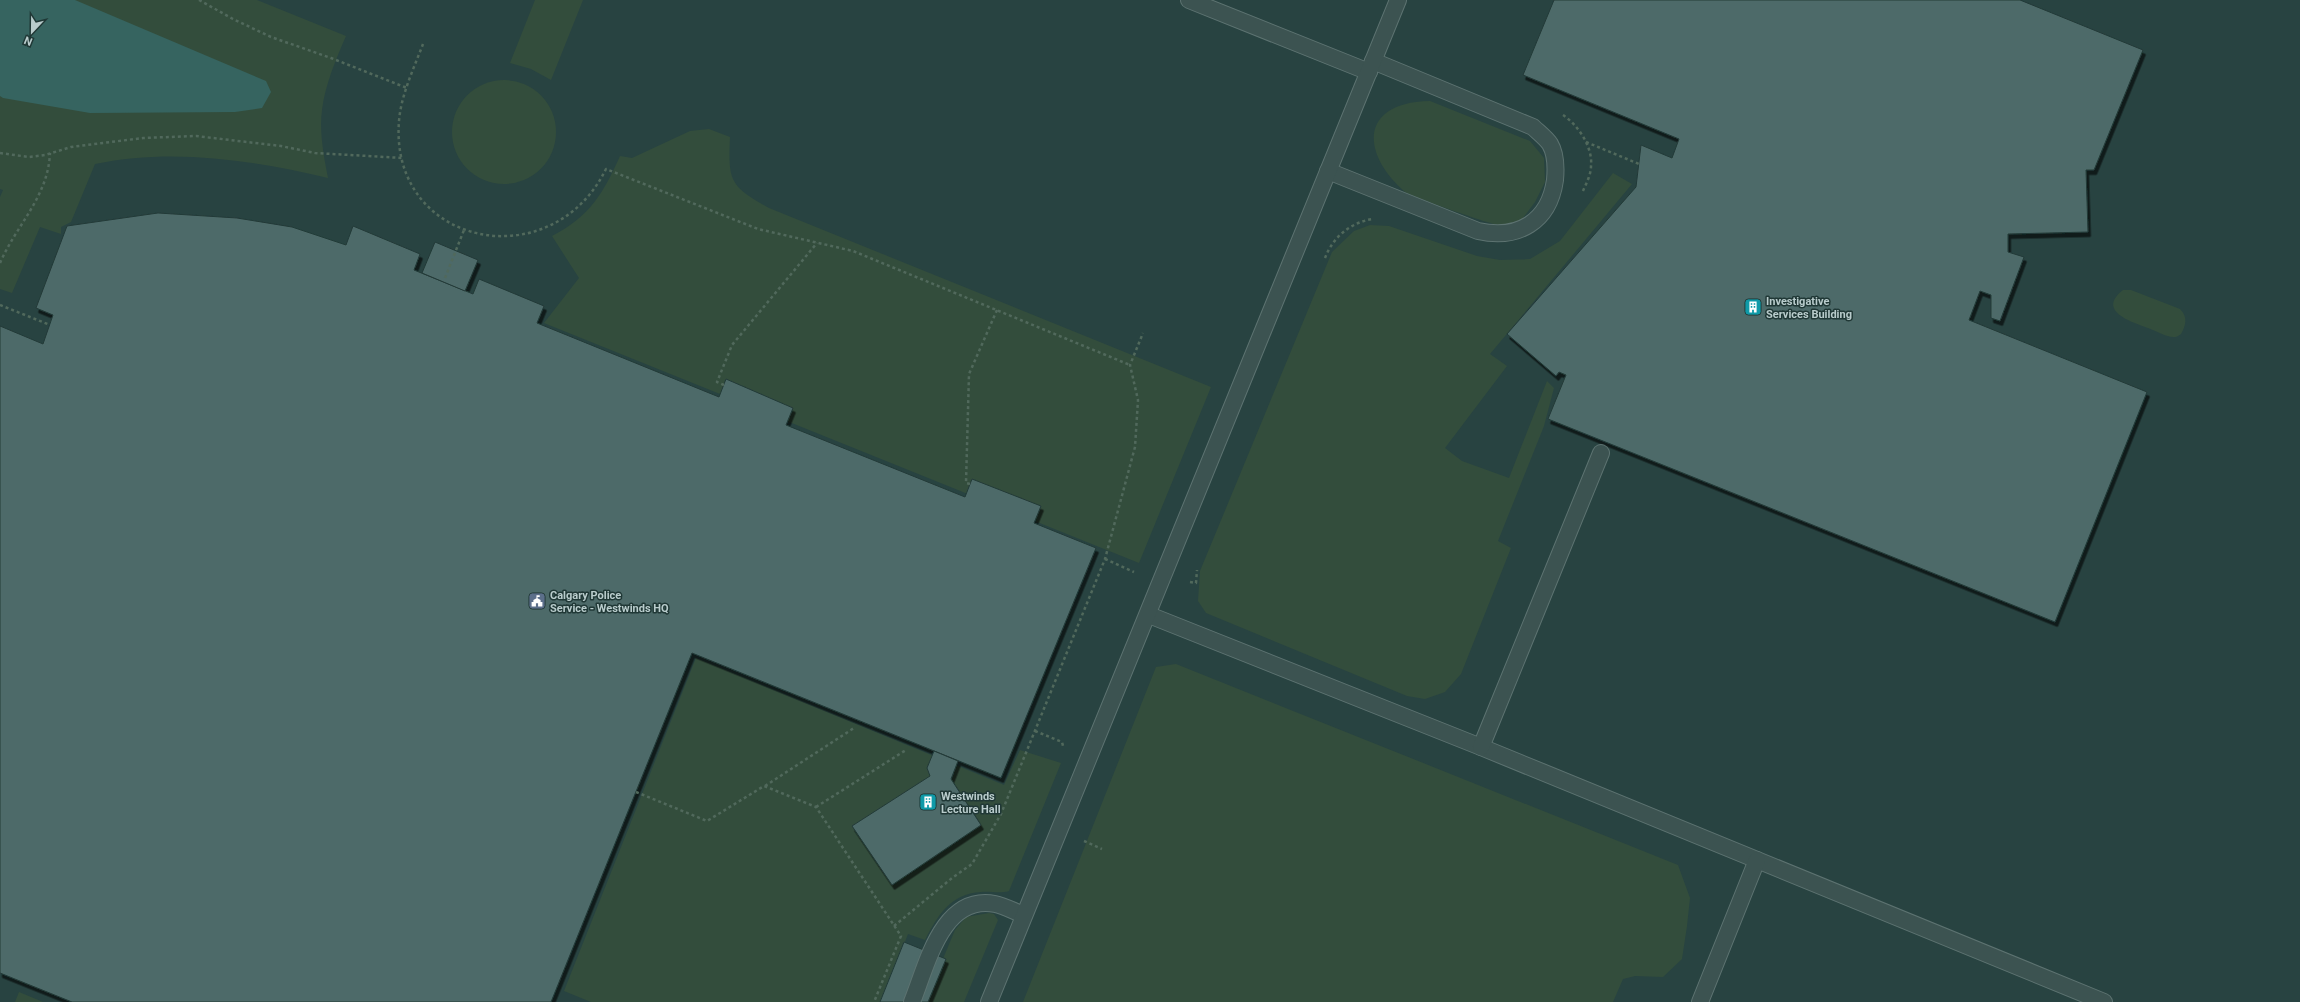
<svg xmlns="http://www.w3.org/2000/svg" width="2300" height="1002" viewBox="0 0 2300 1002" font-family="Roboto,sans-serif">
<defs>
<filter id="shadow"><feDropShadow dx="2.5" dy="4.5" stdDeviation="0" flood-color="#0009"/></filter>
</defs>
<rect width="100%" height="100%" fill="#284341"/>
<g fill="#334d3c">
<path d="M0,0H257L346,36C336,59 325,85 322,110C319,132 324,157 328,178C251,160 173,148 95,164L71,222L61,227V234L40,227L12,293L0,289V197L3,190L0,189Z"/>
<path d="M535,0H583L551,80L531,69L510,63Z"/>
<circle cx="504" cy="132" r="52"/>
<path d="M1430,101L1530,141L1544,158L1545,182L1535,202L1520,222C1513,223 1506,225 1499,225C1492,225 1410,196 1405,192C1359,152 1361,102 1430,101Z"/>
<path d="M709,129L730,137C728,182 730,186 769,208L1211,387L1139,563L544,323L579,278L552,236C590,216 603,194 620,156L632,158L690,131Z"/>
<path d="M1613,173L1632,184L1490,354L1507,366L1445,448L1462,461L1509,478L1547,381L1554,388L1544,426L1498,541L1511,548L1461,674L1445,692L1425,699L1407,696L1206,613L1198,601L1200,571L1332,252L1354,231L1370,225L1389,226L1477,256L1500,260L1530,259L1560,241Z"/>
<path d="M2123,290H2131L2180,309C2188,317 2186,325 2181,334C2179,335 2177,337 2175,337C2168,338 2156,331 2148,328C2132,322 2096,311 2123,290Z"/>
<path d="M696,658L1004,785L1020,750L1061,763L1009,891C999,894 991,891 981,892C950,894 938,915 925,940L908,934L882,1002H591L564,991Z"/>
<path d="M1176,664L1678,865L1690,898L1687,926L1682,959L1663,977L1635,976L1623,979L1613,1002H1023L1156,667Z"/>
<path d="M989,913L994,914L998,920L964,1002H925L955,930L966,917Z"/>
<path d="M19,992L43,1002H15Z"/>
</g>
<path fill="#366460" d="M0,0H75L266,81L271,92L262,108L235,112L90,113L3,98L0,96Z"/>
<g fill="#4e6b69" stroke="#233a38" filter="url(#shadow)">
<path d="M1554,0H2020L2143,50L2094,170H2086L2088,232L2008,234V252L2024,257L2000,321L1991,318V295L1980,291L1969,320L2147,392L2055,622L1548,419L1566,375L1559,372L1556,376L1507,334L1636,187L1641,145L1672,158L1679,139L1523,75Z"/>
<path d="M158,213L237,218L292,227L346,245L353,226L420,254L414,270L473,294L479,279L544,306L537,323L719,397L726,379L793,408L786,425L965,497L972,479L1041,506L1034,523L1096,548L1001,778L692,653L551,1002H72L0,973V326L43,344L53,315L36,308L67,226Z"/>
<path d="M435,242L478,260L465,291L422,273Z"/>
<path d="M934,751L958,761L951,779L981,825L892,885L852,826L930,776L927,768Z"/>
<path d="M904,942L946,959L928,1002H880Z"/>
</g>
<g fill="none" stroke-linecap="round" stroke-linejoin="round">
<g stroke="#5d7371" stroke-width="18">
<g id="service">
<path d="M1189,0L1369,72"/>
<path d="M1328,171L1478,231C1518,240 1549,222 1555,180C1556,169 1556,154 1550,144C1546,138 1538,132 1533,127L1373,61"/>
<path d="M1149,615L1481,747L2104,1002"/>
<path d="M1481,747L1601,453"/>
<path d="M912,1002C927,965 942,894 995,904C1005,906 1015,912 1024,915"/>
<path d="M989,1002L1398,0"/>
<path d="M1700,1002L1757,860"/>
</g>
</g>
<g stroke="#51695c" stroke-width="2.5" stroke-dasharray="3 3" stroke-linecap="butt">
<path d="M199,0L233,19L271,37L331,58L407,88"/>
<path d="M423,44C414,68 401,95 399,121C389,246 551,280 606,169L758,229L853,251L1130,365"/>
<path d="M1563,115C1578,125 1593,147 1591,166C1591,175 1586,184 1582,193"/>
<path d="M1586,142L1639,164"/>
<path d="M0,153L29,157L45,155L71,147L143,138L196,136L281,146L315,153L403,158"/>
<path d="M1325,258C1333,237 1350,223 1372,219"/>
<path d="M0,263C17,224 48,197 50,153"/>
<path d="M445,278L464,230"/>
<path d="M0,305L50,325"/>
<path d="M724,385L717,382L732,345L817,243"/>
<path d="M970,484L966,483L969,374L997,310"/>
<path d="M1105,559L1134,572"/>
<path d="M1190,582L1196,583L1197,570"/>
<path d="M1035,731L1062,742L1063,746"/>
<path d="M765,786L854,728"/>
<path d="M636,792L707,821L764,786L816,807L901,936L874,1002"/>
<path d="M816,807L906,750"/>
<path d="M1084,841L1102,849"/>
<path d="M894,926L952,878L972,864L1001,814L1105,559L1135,447L1138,400L1130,365L1143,333"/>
</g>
<use href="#service" stroke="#3c5351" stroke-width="16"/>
</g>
<defs>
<g id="building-square" transform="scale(0.9)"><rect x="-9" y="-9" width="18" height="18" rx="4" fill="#0f9aa8" stroke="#203836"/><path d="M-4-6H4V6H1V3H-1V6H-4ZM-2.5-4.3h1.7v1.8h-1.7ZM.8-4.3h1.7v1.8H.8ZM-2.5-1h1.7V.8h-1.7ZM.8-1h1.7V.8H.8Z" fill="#fff"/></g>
<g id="civic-square" transform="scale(0.9)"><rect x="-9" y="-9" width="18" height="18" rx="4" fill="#5c6f8a" stroke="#203836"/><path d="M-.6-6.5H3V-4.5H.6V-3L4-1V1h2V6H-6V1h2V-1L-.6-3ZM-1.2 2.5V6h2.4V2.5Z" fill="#fff"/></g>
</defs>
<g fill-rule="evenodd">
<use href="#building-square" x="1753" y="307"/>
<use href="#civic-square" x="537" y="601"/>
<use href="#building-square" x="928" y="802"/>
</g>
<g text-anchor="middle" stroke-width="3" stroke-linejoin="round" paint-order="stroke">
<g font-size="11" font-weight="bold" fill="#b9cccc" stroke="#203836" text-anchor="start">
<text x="1766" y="305">Investigative<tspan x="1766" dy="13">Services Building</tspan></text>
<text x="550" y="599">Calgary Police<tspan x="550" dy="13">Service - Westwinds HQ</tspan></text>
<text x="941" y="800">Westwinds<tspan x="941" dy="13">Lecture Hall</tspan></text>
</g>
</g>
<g transform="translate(32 32) rotate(202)" stroke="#203836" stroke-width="3" paint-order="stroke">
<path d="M0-3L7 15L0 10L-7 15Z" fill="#b9cccc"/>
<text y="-6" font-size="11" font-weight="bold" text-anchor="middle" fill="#b9cccc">N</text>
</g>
</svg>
